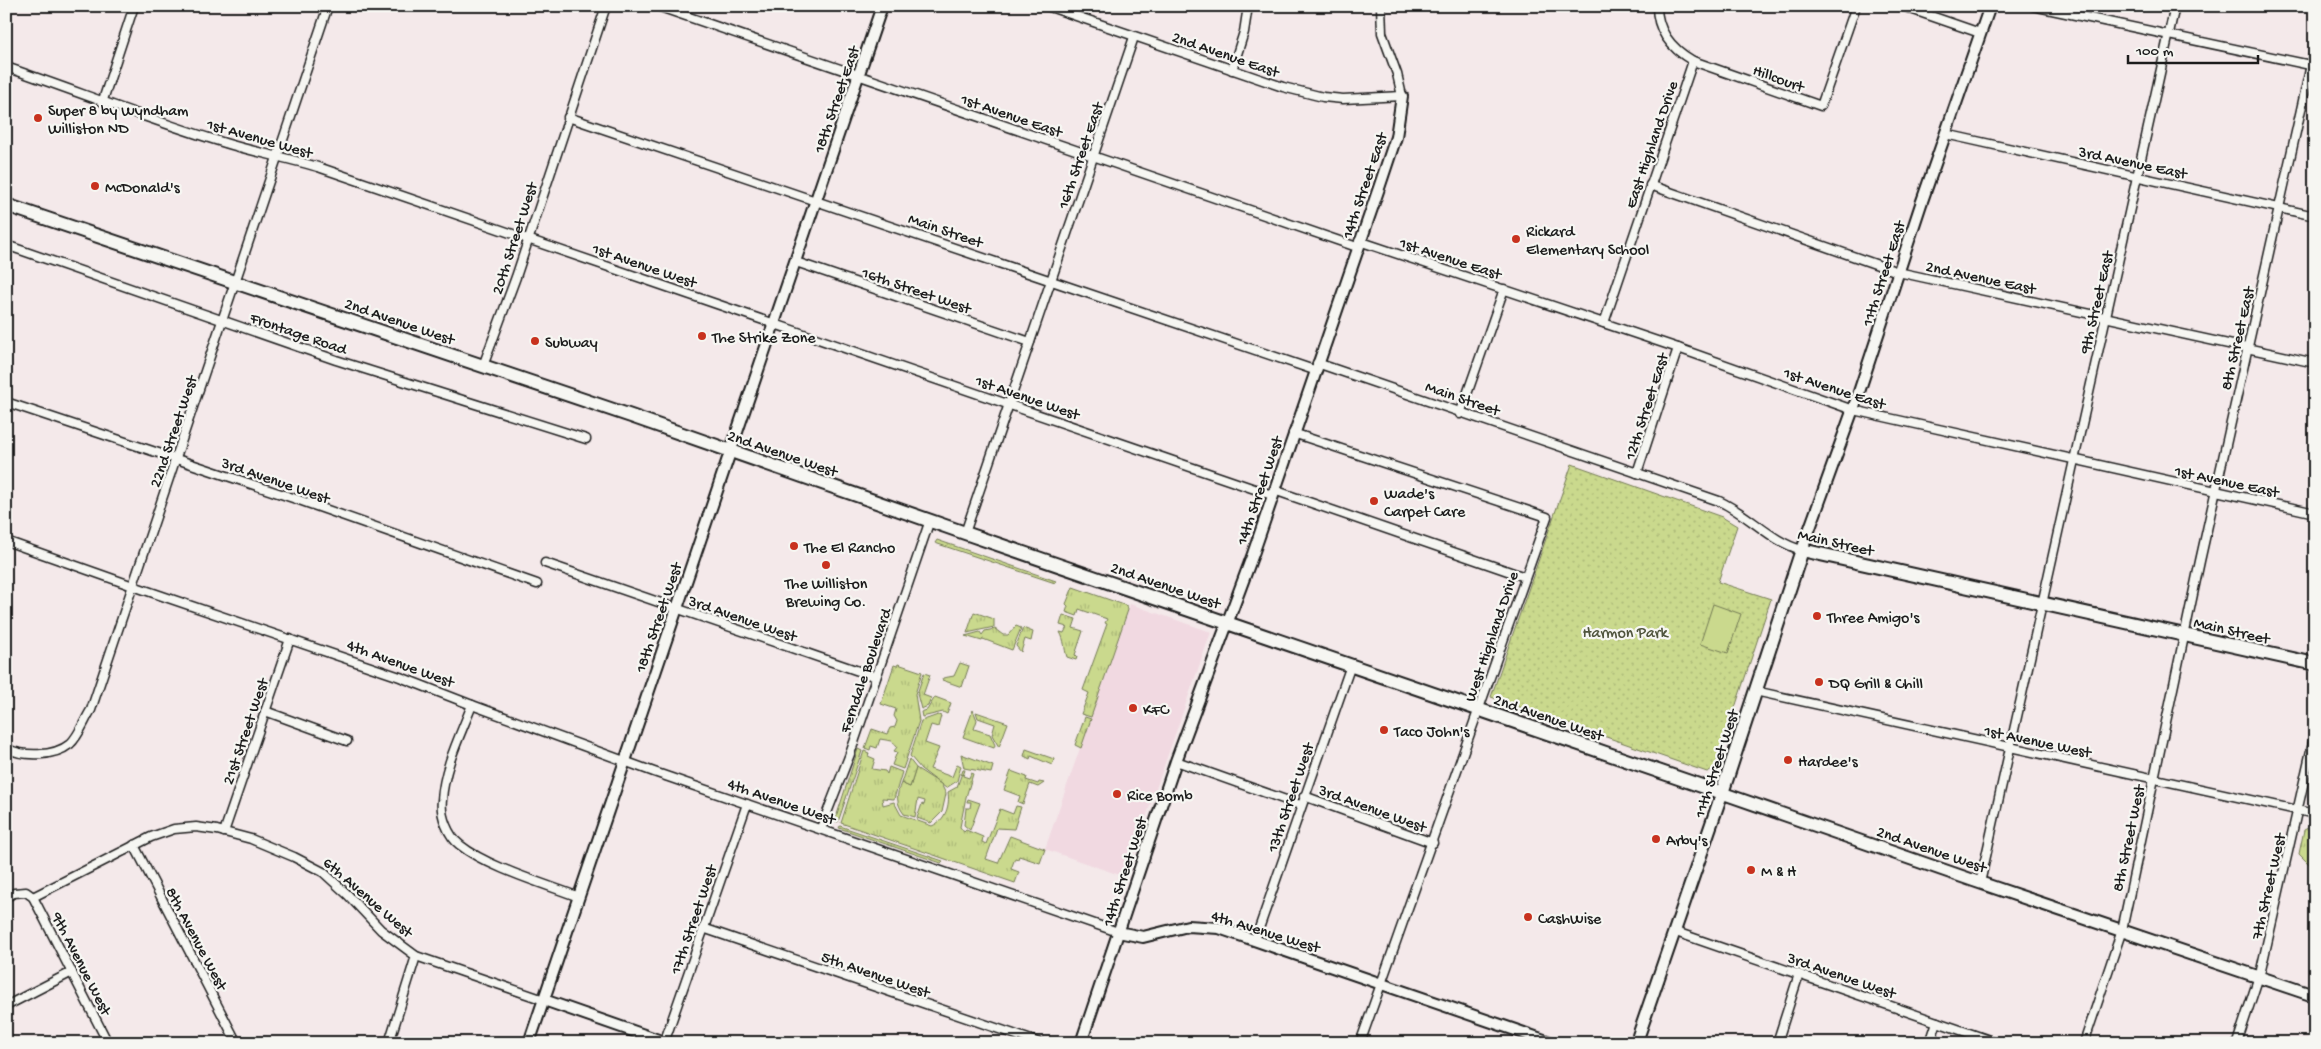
<svg xmlns="http://www.w3.org/2000/svg" width="2321" height="1049" viewBox="0 0 2321 1049" font-family="'Gochi Hand',sans-serif">
<defs>
<pattern id="grass-tufts" width="24" height="20" patternUnits="userSpaceOnUse" patternTransform="scale(1.25)"><rect width="24" height="20" fill="#cad98d"/><path d="M3 7l-1-3M5 7V3M7 7l1-3M15 17l-1-3M17 17v-4M19 17l1-3" fill="none" stroke="#adba79"/></pattern>
<pattern id="park-dots" width="8" height="8" patternUnits="userSpaceOnUse" patternTransform="scale(1.25)"><rect width="8" height="8" fill="#cad98d"/><path d="M2 2h.1M6 6h.1" fill="none" stroke="#adba79" stroke-width="1.8" stroke-linecap="round"/></pattern>
</defs>
<rect width="100%" height="100%" fill="#f4e9ea"/>
<filter id="ink" filterUnits="userSpaceOnUse"><feTurbulence type="fractalNoise" baseFrequency=".02" numOctaves="2"/><feDisplacementMap in="SourceGraphic" scale="10" xChannelSelector="R" yChannelSelector="G"/><feConvolveMatrix kernelMatrix="1 2 1 2 8 2 1 2 1" color-interpolation-filters="sRGB"/></filter>
<g filter="url(#ink)">
<path fill="#f1d9e1" d="M1130,604L1211,632L1125,877L1045,849Z"/>
<g fill="url(#grass-tufts)" stroke="#737a54">
<path d="M937,540L1056,581L1055,583L935,543Z"/>
<path d="M1073,587L1127,606L1128,610L1091,717L1081,714L1089,693L1083,690L1107,624L1105,623L1107,619L1079,609L1077,616L1066,612L1068,606L1066,604Z"/>
<path d="M974,612L994,619V627L967,633Z"/>
<path d="M1063,615L1076,619L1073,628L1083,631L1075,655L1077,657L1076,660L1067,657C1064,648 1065,641 1060,632L1064,633L1067,627L1060,625Z"/>
<path d="M1016,626L1021,628L1012,650L983,639L982,641L965,636L980,632L982,635L985,631L995,629L1003,635H1008Z"/>
<path d="M1023,628L1033,632L1031,641L1025,639L1021,652L1016,646Z"/>
<path d="M960,663L969,666L962,687L942,680L943,678L954,676Z"/>
<path d="M898,664L922,672L915,694L919,721L903,769L892,765L897,752L894,751L897,747L892,741L880,739L877,748L871,746L870,750L865,748L872,729L887,734L890,728L895,727L897,721L894,716L896,709L881,704L894,665L897,666Z"/>
<path d="M924,673L930,675L923,695L931,698L928,706L921,709L917,694Z"/>
<path d="M935,697L951,703L947,714L943,712L922,717L921,712L927,710Z"/>
<path d="M973,710L977,720L974,729L990,734L995,745L994,748L963,737Z"/>
<path d="M976,712L1008,723L999,747L992,735L995,724L978,718Z"/>
<path d="M938,715L941,716L938,727L931,725L925,743L939,748L930,769L952,777L957,764L961,766L957,781L946,788L921,769L910,756L921,721Z"/>
<path d="M1085,717L1091,719L1081,748L1075,745Z"/>
<path d="M858,749L862,751L838,822L835,821Z"/>
<path d="M1026,749L1054,759L1052,765L1031,756L1030,759L1024,756Z"/>
<path d="M864,751L869,753L868,756L875,759L872,769L885,771L887,774L889,767L902,772L894,799L882,798L883,805L894,802L901,815L932,826C946,820 950,805 948,792L957,787L963,770H965L963,776L969,778L971,773L973,774L966,797L960,827L964,832L966,830L983,837L982,842L986,844L1000,809L1013,814L1016,806L1021,807L1014,829L997,828L986,859L998,863L1010,836L1045,849L1040,863L1019,856L1018,859L1015,858L1011,869L1019,872L1015,883L841,823Z"/>
<path d="M961,754L993,766L991,773L964,768Z"/>
<path d="M916,768L941,784L946,794L942,812L931,823L917,818L922,804L924,805L925,801L918,799L915,817L904,814C896,803 896,795 901,783L910,787Z"/>
<path d="M1011,771L1027,777L1026,780L1038,784L1039,782L1044,783L1038,787L1030,784L1023,804L1018,802L1020,796L1004,790Z"/>
<path d="M968,799L980,803L970,830L964,825L966,808H970L971,802H967Z"/>
<path d="M840,826L943,861L941,863L839,828Z"/>
<path d="M2308,828L2315,831L2313,868L2299,854L2304,830Z"/>
</g>
<g fill="url(#park-dots)" stroke="#737a54">
<path d="M1572,464L1722,517L1737,526L1718,582L1771,599L1715,768L1707,772L1491,697Z"/>
<path d="M909,759L916,768L910,787L901,783Z"/>
</g>
<path fill="#cad98d" stroke="#737a54" d="M1713,604L1741,614L1728,653L1700,644Z"/>
<g fill="none" stroke-linecap="round" stroke-linejoin="round">
<g stroke="#1c1c1c" stroke-width="11">
<g id="minor">
<path d="M657,6L1357,247"/>
<path d="M1047,6L1283,87L1323,97L1343,99L1402,96L1397,74L1382,33L1381,6"/>
<path d="M1657,6C1657,32 1672,49 1693,61L1821,106L1856,6"/>
<path d="M1902,6L1980,33"/>
<path d="M2033,6L2315,66"/>
<path d="M6,67C79,92 152,121 225,143C257,153 289,158 321,168L1272,495"/>
<path d="M1232,70L1244,32L1248,6"/>
<path d="M103,100L134,6"/>
<path d="M568,117L1314,370"/>
<path d="M1945,134L2315,216"/>
<path d="M1650,185L1898,272L2315,363"/>
<path d="M1359,241L1678,348L1853,410L2315,513"/>
<path d="M6,245L336,360L586,439"/>
<path d="M796,262L1030,342"/>
<path d="M1604,323L1693,61"/>
<path d="M1317,363L1719,501C1750,515 1771,542 1802,550"/>
<path d="M483,366L516,277L606,6"/>
<path d="M6,402L299,500L537,584"/>
<path d="M1460,414L1504,289"/>
<path d="M1293,433L1547,517L1360,1043"/>
<path d="M1637,473L1678,348"/>
<path d="M1274,490L1525,577"/>
<path d="M965,533L1134,37"/>
<path d="M6,541L133,586L400,677L472,705L654,772L1118,932"/>
<path d="M545,563L876,677"/>
<path d="M1755,691L2315,814"/>
<path d="M472,705C460,736 444,767 442,800C440,815 448,836 460,845C487,867 545,884 579,897"/>
<path d="M265,711L347,741"/>
<path d="M6,748C23,757 54,757 70,744C79,736 85,719 91,710L328,6"/>
<path d="M1176,761L1300,805"/>
<path d="M1304,796L1433,843"/>
<path d="M821,828L850,754L930,520"/>
<path d="M224,832L290,639"/>
<path d="M134,845L237,1043"/>
<path d="M1980,883L2175,6"/>
<path d="M6,897L14,893L26,892L33,897L108,1043"/>
<path d="M33,897L151,837L174,829L196,827L217,830L251,839L294,857L323,872L348,895L381,930L416,956L544,1000"/>
<path d="M703,928L1040,1043"/>
<path d="M1676,932L1998,1043"/>
<path d="M1255,940L1351,665"/>
<path d="M6,1006L72,972"/>
<path d="M389,1043L416,956"/>
<path d="M664,1043L747,804"/>
<path d="M1777,1043L1799,974"/>
<path d="M1930,1043L1937,1022"/>
<path d="M2084,1043L2122,930L2200,561L2315,47"/>
<path d="M2237,1043L2261,970L2315,733"/>
</g>
</g>
<g stroke="#1c1c1c" stroke-width="14">
<g id="tertiary">
<path d="M1802,550L1857,398L1921,204L1990,6"/>
<path d="M1118,932L1143,937L1188,926L1219,928L1553,1043"/>
<path d="M544,1000L667,1043"/>
<path d="M529,1043L882,6"/>
<path d="M1081,1043L1176,761L1253,554L1379,188L1396,137L1402,96"/>
</g>
</g>
<g stroke="#1c1c1c" stroke-width="15">
<path id="secondary" d="M1636,1043L1722,793L1972,880L2315,996"/>
</g>
<g stroke="#1c1c1c" stroke-width="16">
<path id="primary" d="M6,205L631,416L965,533L1722,793L1802,550L2315,664"/>
</g>
<use href="#minor" stroke="#f6f6f2" stroke-width="8"/>
<use href="#tertiary" stroke="#f6f6f2" stroke-width="10"/>
<use href="#secondary" stroke="#f6f6f2" stroke-width="11"/>
<use href="#primary" stroke="#f6f6f2" stroke-width="12"/>
</g>
</g>
<g fill="#c8321e" stroke="#f6f6f2" stroke-width="2">
<circle cx="38" cy="118" r="5"/>
<circle cx="95" cy="186" r="5"/>
<circle cx="1516" cy="239" r="5"/>
<circle cx="702" cy="336" r="5"/>
<circle cx="535" cy="341" r="5"/>
<circle cx="1374" cy="501" r="5"/>
<circle cx="794" cy="546" r="5"/>
<circle cx="826" cy="565" r="5"/>
<circle cx="1817" cy="616" r="5"/>
<circle cx="1819" cy="682" r="5"/>
<circle cx="1133" cy="708" r="5"/>
<circle cx="1384" cy="730" r="5"/>
<circle cx="1788" cy="760" r="5"/>
<circle cx="1117" cy="794" r="5"/>
<circle cx="1656" cy="839" r="5"/>
<circle cx="1751" cy="870" r="5"/>
<circle cx="1528" cy="917" r="5"/>
</g>
<g text-anchor="middle" stroke-width="4.5" stroke-linejoin="round" paint-order="stroke">
<g font-size="16" fill="#1c1c1c" stroke="#f6f6f2">
<text transform="translate(1226 53) rotate(19)" y="6">2nd Avenue East</text>
<text transform="translate(1779 77) rotate(20)" y="6">Hillcourt</text>
<text transform="translate(835 99) rotate(-71)" y="6">18th Street East</text>
<text transform="translate(1012 114) rotate(19)" y="6">1st Avenue East</text>
<text transform="translate(260 137) rotate(16)" y="6">1st Avenue West</text>
<text transform="translate(1650 144) rotate(-71)" y="6">East Highland Drive</text>
<text transform="translate(1079 155) rotate(-71)" y="6">16th Street East</text>
<text transform="translate(2133 161) rotate(12)" y="6">3rd Avenue East</text>
<text transform="translate(1363 185) rotate(-71)" y="6">14th Street East</text>
<text transform="translate(946 229) rotate(19)" y="6">Main Street</text>
<text transform="translate(513 238) rotate(-72)" y="6">20th Street West</text>
<text transform="translate(1451 257) rotate(18)" y="6">1st Avenue East</text>
<text transform="translate(645 264) rotate(19)" y="6">1st Avenue West</text>
<text transform="translate(1882 273) rotate(-72)" y="6">11th Street East</text>
<text transform="translate(1981 276) rotate(12)" y="6">2nd Avenue East</text>
<text transform="translate(917 289) rotate(19)" y="6">16th Street West</text>
<text transform="translate(2095 302) rotate(-77)" y="6">9th Street East</text>
<text transform="translate(400 320) rotate(19)" y="6">2nd Avenue West</text>
<text transform="translate(299 332) rotate(19)" y="6">Frontage Road</text>
<text transform="translate(2236 338) rotate(-77)" y="6">8th Street East</text>
<text transform="translate(1835 387) rotate(18)" y="6">1st Avenue East</text>
<text transform="translate(1028 396) rotate(19)" y="6">1st Avenue West</text>
<text transform="translate(1463 397) rotate(19)" y="6">Main Street</text>
<text transform="translate(1645 406) rotate(-72)" y="6">12th Street East</text>
<text transform="translate(172 431) rotate(-71)" y="6">22nd Street West</text>
<text transform="translate(783 452) rotate(19)" y="6">2nd Avenue West</text>
<text transform="translate(276 479) rotate(19)" y="6">3rd Avenue West</text>
<text transform="translate(2227 480) rotate(12)" y="6">1st Avenue East</text>
<text transform="translate(1258 490) rotate(-71)" y="6">14th Street West</text>
<text transform="translate(1836 541) rotate(13)" y="6">Main Street</text>
<text transform="translate(1166 584) rotate(19)" y="6">2nd Avenue West</text>
<text transform="translate(657 617) rotate(-71)" y="6">18th Street West</text>
<text transform="translate(743 617) rotate(19)" y="6">3rd Avenue West</text>
<text transform="translate(2232 629) rotate(13)" y="6">Main Street</text>
<text transform="translate(1490 636) rotate(-71)" y="6">West Highland Drive</text>
<text transform="translate(401 662) rotate(20)" y="6">4th Avenue West</text>
<text transform="translate(864 670) rotate(-71)" y="6">Ferndale Boulevard</text>
<text transform="translate(1549 716) rotate(19)" y="6">2nd Avenue West</text>
<text transform="translate(244 731) rotate(-71)" y="6">21st Street West</text>
<text transform="translate(2038 740) rotate(12)" y="6">1st Avenue West</text>
<text transform="translate(1715 763) rotate(-72)" y="6">11th Street West</text>
<text transform="translate(1289 797) rotate(-71)" y="6">13th Street West</text>
<text transform="translate(782 800) rotate(19)" y="6">4th Avenue West</text>
<text transform="translate(1373 807) rotate(20)" y="6">3rd Avenue West</text>
<text transform="translate(2127 838) rotate(-78)" y="6">8th Street West</text>
<text transform="translate(1932 848) rotate(19)" y="6">2nd Avenue West</text>
<text transform="translate(1123 871) rotate(-72)" y="6">14th Street West</text>
<text transform="translate(2267 886) rotate(-77)" y="6">7th Street West</text>
<text transform="translate(369 896) rotate(41)" y="6">6th Avenue West</text>
<text transform="translate(692 919) rotate(-71)" y="6">17th Street West</text>
<text transform="translate(1266 930) rotate(17)" y="6">4th Avenue West</text>
<text transform="translate(198 938) rotate(62)" y="6">8th Avenue West</text>
<text transform="translate(83 963) rotate(63)" y="6">9th Avenue West</text>
<text transform="translate(876 973) rotate(19)" y="6">5th Avenue West</text>
<text transform="translate(1842 974) rotate(19)" y="6">3rd Avenue West</text>
</g>
<g font-size="16" fill="#1c1c1c" stroke="#f6f6f2" text-anchor="start">
<text x="48" y="115">Super 8 by Wyndham<tspan x="48" dy="18">Williston ND</tspan></text>
<text x="105" y="192">McDonald's</text>
<text x="1526" y="236">Rickard<tspan x="1526" dy="18">Elementary School</tspan></text>
<text x="712" y="342">The Strike Zone</text>
<text x="545" y="347">Subway</text>
<text x="1384" y="498">Wade's<tspan x="1384" dy="18">Carpet Care</tspan></text>
<text x="804" y="552">The El Rancho</text>
<text x="826" y="588" text-anchor="middle">The Williston<tspan x="826" dy="18">Brewing Co.</tspan></text>
<text x="1827" y="622">Three Amigo's</text>
<text x="1829" y="688">DQ Grill &amp; Chill</text>
<text x="1143" y="714">KFC</text>
<text x="1394" y="736">Taco John's</text>
<text x="1798" y="766">Hardee's</text>
<text x="1127" y="800">Rice Bomb</text>
<text x="1666" y="845">Arby's</text>
<text x="1761" y="876">M &amp; H</text>
<text x="1538" y="923">CashWise</text>
</g>
<g font-size="16" fill="#50553e" stroke="#f6f6f2">
<text x="1625" y="637">Harmon Park</text>
</g>
</g>
<rect width="2321" height="1049" fill="none" stroke="#f6f6f2" stroke-width="25"/>
<rect x="12" y="12" width="2296" height="1024" fill="none" stroke="#1c1c1c" stroke-width="2" filter="url(#ink)"/>
<path d="M2128 55v8h130v-8" fill="none" stroke="#1c1c1c" stroke-width="2.5"/>
<text x="2136" y="55" font-size="15" fill="#1c1c1c" stroke="#f6f6f2" stroke-width="4" paint-order="stroke">100 m</text>
</svg>
